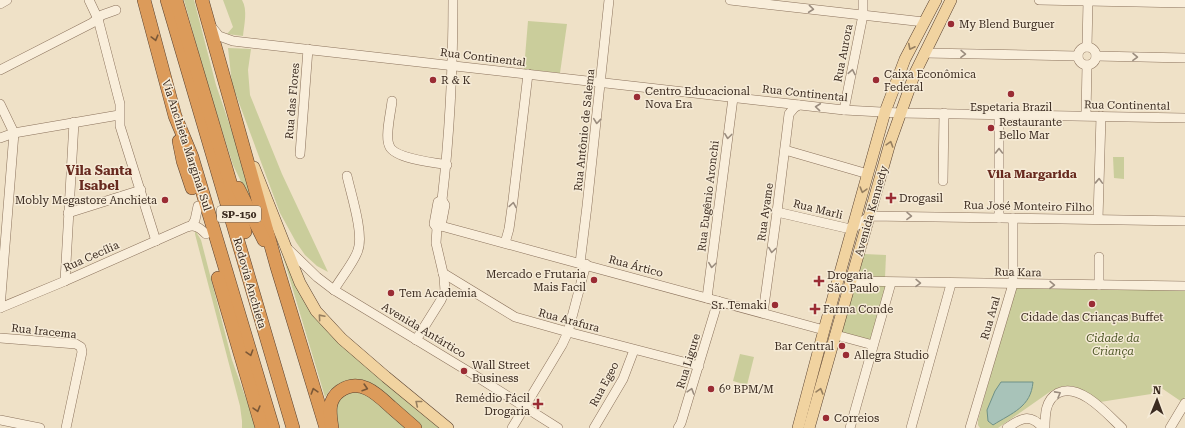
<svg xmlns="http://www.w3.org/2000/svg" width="1185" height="428" viewBox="0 0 1185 428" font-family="'Roboto Serif',serif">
<rect width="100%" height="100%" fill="#efe1c7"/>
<g fill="#cacd9b">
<path d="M184,0H194L216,85L241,158L258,217L233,165L207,83Z"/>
<path d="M223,0H242C248,10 244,25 243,36L227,34L233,27Z"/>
<path d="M528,21L567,24L560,73L524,69Z"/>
<path d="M228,48L251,49L248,70L250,95L282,174L328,272L317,266L305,255L296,242L280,213L232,84Z"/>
<path d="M1113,157H1124V179L1114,178Z"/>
<path d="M195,230L201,240L232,360L254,421L255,428H242V421L240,406L195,234Z"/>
<path d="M281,250L301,296L313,315L327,331L441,428H421L418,424L390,397L375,387L343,382L330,390L325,397Z"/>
<path d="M864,254L886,255L885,278H858Z"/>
<path d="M854,285L887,286L871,341L841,332Z"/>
<path d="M1015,287L1185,290V397L1182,402L1157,385L1151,394L1100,402L1080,389L1073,386H1063L1051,391L998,428H980L978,425V420Z"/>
<path d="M740,354L754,357L747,385L733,381Z"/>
<path d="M352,390L371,395L409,428H335L334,423L338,396Z"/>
</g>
<path fill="#a8c3b9" stroke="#6f9187" d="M1001,382H1033C1031,407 1012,413 993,425L988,421L987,410L995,391Z"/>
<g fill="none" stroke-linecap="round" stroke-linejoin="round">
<g stroke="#8b725c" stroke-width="10">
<g id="minor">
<path d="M89,0L98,19L120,104V126L156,241"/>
<path d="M730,0L924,22"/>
<path d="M1039,0L1185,3"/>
<path d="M0,4L7,0"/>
<path d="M211,26L219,36L233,41L844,110L900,113L1185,118"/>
<circle cx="1087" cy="56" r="9"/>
<path d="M1087,47L1088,1"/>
<path d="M924,53L1078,56"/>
<path d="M1096,56L1185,58"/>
<path d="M0,70L92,23L102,15L116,10"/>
<path d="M392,101C391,112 385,135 389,145C393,159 433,162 447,165"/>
<path d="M0,104L14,133L0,308"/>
<path d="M844,110L863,15V0"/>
<path d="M999,114V218"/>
<path d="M1086,115L1087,65"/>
<path d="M0,138L14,133L119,115"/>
<path d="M785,150L868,174"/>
<path d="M300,154L308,49"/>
<path d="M943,181L944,113"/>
<path d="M777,212L846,228H853L870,216L1185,221"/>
<path d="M68,213L141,190"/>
<path d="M1098,219L1101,116"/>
<path d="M192,225L195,220L198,206"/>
<path d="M441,226L824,330"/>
<path d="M437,228L441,226L445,205L442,200C450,132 453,68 453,0"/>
<path d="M505,243L509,229L513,200L528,74"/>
<path d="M288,249L317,277L334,290L471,373L558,428"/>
<path d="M580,263L587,206L609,0"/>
<path d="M443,273L515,317L568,332L699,366"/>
<path d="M65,281L74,122"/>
<path d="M851,281L1185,286"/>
<path d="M1099,285V257"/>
<path d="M334,290C340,279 355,261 358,250C364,234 351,194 347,176"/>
<path d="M707,298L733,98"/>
<path d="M0,308L65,281L187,227C195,224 200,228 206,234"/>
<path d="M763,313L777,212L789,114L794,108L799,105"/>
<path d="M836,335L873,345"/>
<path d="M0,338L76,344L81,347L82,352L66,428"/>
<path d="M416,340L441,300L445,291L444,277L436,243L437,228L434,224L438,202L442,200"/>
<path d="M0,420L40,428"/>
<path d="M512,428L562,345L568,332L586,264"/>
<path d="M594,428L623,379L634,350"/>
<path d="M678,428L681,423L718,301"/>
<path d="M850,428L891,283"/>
<path d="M911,428L951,284"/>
<path d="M970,428L1013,284V218"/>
<path d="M1007,428C1021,418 1030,413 1043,428"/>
<path d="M1045,428C1045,415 1045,400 1058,393C1080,382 1108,415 1122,428"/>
<path d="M1170,428L1185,403"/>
</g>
</g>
<g stroke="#594130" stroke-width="12">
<g id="major">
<path d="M254,167L300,283L316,311L342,339L386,377L448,428"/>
<path d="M798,428L824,330L885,112L905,59L936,0"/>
<path d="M809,428L890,143L915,73L951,0"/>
</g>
</g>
<g stroke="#594130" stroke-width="14">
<g id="highway">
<path d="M144,0L175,116L192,157L273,428"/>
<path d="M167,0L293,428"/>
<path d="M176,0L245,232"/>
<path d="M202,0L277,267L326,428"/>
<path d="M179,141L183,161L192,188"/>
<path d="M238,188L264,240"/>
<path d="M218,278L262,428"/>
<path d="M332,428C330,414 327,400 340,391C360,377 377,394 391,407C399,414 407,421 415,428"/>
</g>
</g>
<use href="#minor" stroke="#f9eedb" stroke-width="9"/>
<use href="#major" stroke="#f1d3a0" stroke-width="11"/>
<use href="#highway" stroke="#dc9b5a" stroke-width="13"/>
</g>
<defs><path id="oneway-chevron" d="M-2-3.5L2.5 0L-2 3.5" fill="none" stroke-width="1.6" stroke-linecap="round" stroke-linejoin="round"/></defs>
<g stroke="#9a8c7e">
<use href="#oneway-chevron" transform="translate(811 9) rotate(6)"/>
<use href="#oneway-chevron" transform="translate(963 54) rotate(1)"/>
<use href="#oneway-chevron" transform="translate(1135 57) rotate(1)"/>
<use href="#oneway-chevron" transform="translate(852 72) rotate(-79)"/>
<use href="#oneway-chevron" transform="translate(818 107) rotate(-174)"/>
<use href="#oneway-chevron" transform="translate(597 121) rotate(96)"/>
<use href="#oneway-chevron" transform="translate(728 136) rotate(97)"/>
<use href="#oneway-chevron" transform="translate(999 151) rotate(-90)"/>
<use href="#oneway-chevron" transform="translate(1099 181) rotate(-88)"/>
<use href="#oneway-chevron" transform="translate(513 205) rotate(-81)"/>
<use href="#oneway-chevron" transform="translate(909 216) rotate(1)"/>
<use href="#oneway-chevron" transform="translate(772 250) rotate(98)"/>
<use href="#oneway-chevron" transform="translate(712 265) rotate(97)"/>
<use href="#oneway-chevron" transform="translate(918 283) rotate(1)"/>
<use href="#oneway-chevron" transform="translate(1052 285) rotate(1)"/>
<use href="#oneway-chevron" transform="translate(691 391) rotate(-73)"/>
<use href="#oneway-chevron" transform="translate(1058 394) rotate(-29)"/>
</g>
<g stroke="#7b5837">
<use href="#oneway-chevron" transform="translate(155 38) rotate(75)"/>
<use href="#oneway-chevron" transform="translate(250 353) rotate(73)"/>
<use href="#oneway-chevron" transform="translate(365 388) rotate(17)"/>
<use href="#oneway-chevron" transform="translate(314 391) rotate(-107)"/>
<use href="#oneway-chevron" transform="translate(257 409) rotate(74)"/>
</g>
<g stroke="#967f60">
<use href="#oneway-chevron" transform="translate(911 47) rotate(117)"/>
<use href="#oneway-chevron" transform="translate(890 144) rotate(-73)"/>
<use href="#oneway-chevron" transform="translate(863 190) rotate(106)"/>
<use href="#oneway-chevron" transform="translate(321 317) rotate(-131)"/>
<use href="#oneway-chevron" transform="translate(820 391) rotate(-74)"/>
<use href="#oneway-chevron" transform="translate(418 403) rotate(-141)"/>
</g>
<g fill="#9a2c34" stroke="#f6ebd7" stroke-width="1.5">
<circle cx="951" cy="24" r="4"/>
<circle cx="433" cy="80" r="4"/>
<circle cx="876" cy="80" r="4"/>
<circle cx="1011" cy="94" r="4"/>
<circle cx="637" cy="97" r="4"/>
<circle cx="991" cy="128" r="4"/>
<path d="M889 192h4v4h4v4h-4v4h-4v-4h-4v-4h4z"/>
<circle cx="165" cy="200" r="4"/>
<circle cx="594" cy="280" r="4"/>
<path d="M817 275h4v4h4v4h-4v4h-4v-4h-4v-4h4z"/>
<circle cx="391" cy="293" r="4"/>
<circle cx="1092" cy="304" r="4"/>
<circle cx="775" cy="305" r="4"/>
<path d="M813 303h4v4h4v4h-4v4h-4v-4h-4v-4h4z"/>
<circle cx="842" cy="346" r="4"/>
<circle cx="846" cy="355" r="4"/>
<circle cx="464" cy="371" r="4"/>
<circle cx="711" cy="389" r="4"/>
<path d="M536 398h4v4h4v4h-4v4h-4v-4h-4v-4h4z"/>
<circle cx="826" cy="418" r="4"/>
</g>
<g text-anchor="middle" stroke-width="3" stroke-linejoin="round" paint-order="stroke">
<rect fill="#f6ebd7" stroke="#736557" stroke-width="1" x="217" y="206" width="44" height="16" rx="3"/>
<g font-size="10" font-weight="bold" fill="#3b2b20">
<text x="239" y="218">SP-150</text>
</g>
<g font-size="11" fill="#3b2b20" stroke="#f6ebd7" text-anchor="start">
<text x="959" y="28">My Blend Burguer</text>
<text x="884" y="78">Caixa Econômica<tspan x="884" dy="13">Federal</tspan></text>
<text x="441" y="84">R &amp; K</text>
<text x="645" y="95">Centro Educacional<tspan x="645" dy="13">Nova Era</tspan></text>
<text x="1011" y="111" text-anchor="middle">Espetaria Brazil</text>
<text x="999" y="126">Restaurante<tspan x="999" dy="13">Bello Mar</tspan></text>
<text x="899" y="202">Drogasil</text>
<text x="157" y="204" text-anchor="end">Mobly Megastore Anchieta</text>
<text x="586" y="278" text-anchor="end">Mercado e Frutaria<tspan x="586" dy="13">Mais Facil</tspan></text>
<text x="827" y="279">Drogaria<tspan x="827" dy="13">São Paulo</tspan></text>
<text x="399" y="297">Tem Academia</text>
<text x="767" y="309" text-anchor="end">Sr. Temaki</text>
<text x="823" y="313">Farma Conde</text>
<text x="1092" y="321" text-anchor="middle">Cidade das Crianças Buffet</text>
<text x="834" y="350" text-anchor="end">Bar Central</text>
<text x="854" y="359">Allegra Studio</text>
<text x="472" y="369">Wall Street<tspan x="472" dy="13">Business</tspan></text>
<text x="719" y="393">6º BPM/M</text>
<text x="530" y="402" text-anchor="end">Remédio Fácil<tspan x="530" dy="13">Drogaria</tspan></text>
<text x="834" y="422">Correios</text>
</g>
<g font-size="11" fill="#3b2b20" stroke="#f6ebd7">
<text transform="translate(843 53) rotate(-79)" y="4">Rua Aurora</text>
<text transform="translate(483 57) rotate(7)" y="4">Rua Continental</text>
<text transform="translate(805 93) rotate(6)" y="4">Rua Continental</text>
<text transform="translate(292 101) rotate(-85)" y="4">Rua das Flores</text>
<text transform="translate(1127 105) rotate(1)" y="4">Rua Continental</text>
<text transform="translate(584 130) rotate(-84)" y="4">Rua Antônio de Salema</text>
<text transform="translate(187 145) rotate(72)" y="4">Via Anchieta Marginal Sul</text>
<text transform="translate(708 196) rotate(-83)" y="4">Rua Eugênio Aronchi</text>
<text transform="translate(1028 206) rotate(1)" y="4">Rua José Monteiro Filho</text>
<text transform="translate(818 209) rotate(14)" y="4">Rua Marli</text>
<text transform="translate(871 211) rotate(-74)" y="4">Avenida Kennedy</text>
<text transform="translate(765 212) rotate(-82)" y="4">Rua Ayame</text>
<text transform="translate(91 256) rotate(-24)" y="4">Rua Cecília</text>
<text transform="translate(636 266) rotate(15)" y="4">Rua Ártico</text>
<text transform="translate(1018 272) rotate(1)" y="4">Rua Kara</text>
<text transform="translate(250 283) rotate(74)" y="4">Rodovia Anchieta</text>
<text transform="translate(990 318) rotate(-74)" y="4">Rua Aral</text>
<text transform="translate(569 320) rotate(15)" y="4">Rua Arafura</text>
<text transform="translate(424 330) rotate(31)" y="4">Avenida Antártico</text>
<text transform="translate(44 331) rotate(6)" y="4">Rua Iracema</text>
<text transform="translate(688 361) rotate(-73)" y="4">Rua Ligure</text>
<text transform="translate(604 384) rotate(-62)" y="4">Rua Egeo</text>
</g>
<g font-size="11" font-style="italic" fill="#4e5727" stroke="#f6ebd7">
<text x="1113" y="342">Cidade da<tspan x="1113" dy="13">Criança</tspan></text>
</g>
<g font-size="12" font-weight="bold" fill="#682a1f" stroke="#f6ebd7">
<text x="1032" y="178">Vila Margarida</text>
</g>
<g font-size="13" font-weight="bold" fill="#682a1f" stroke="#f6ebd7">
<text x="99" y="175">Vila Santa<tspan x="99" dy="15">Isabel</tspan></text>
</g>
</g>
<g transform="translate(1157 400) rotate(1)" stroke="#f6ebd7" stroke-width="3" paint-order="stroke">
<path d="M0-3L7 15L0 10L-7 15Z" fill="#3b2b20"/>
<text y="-6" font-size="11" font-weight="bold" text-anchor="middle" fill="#3b2b20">N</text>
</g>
</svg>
